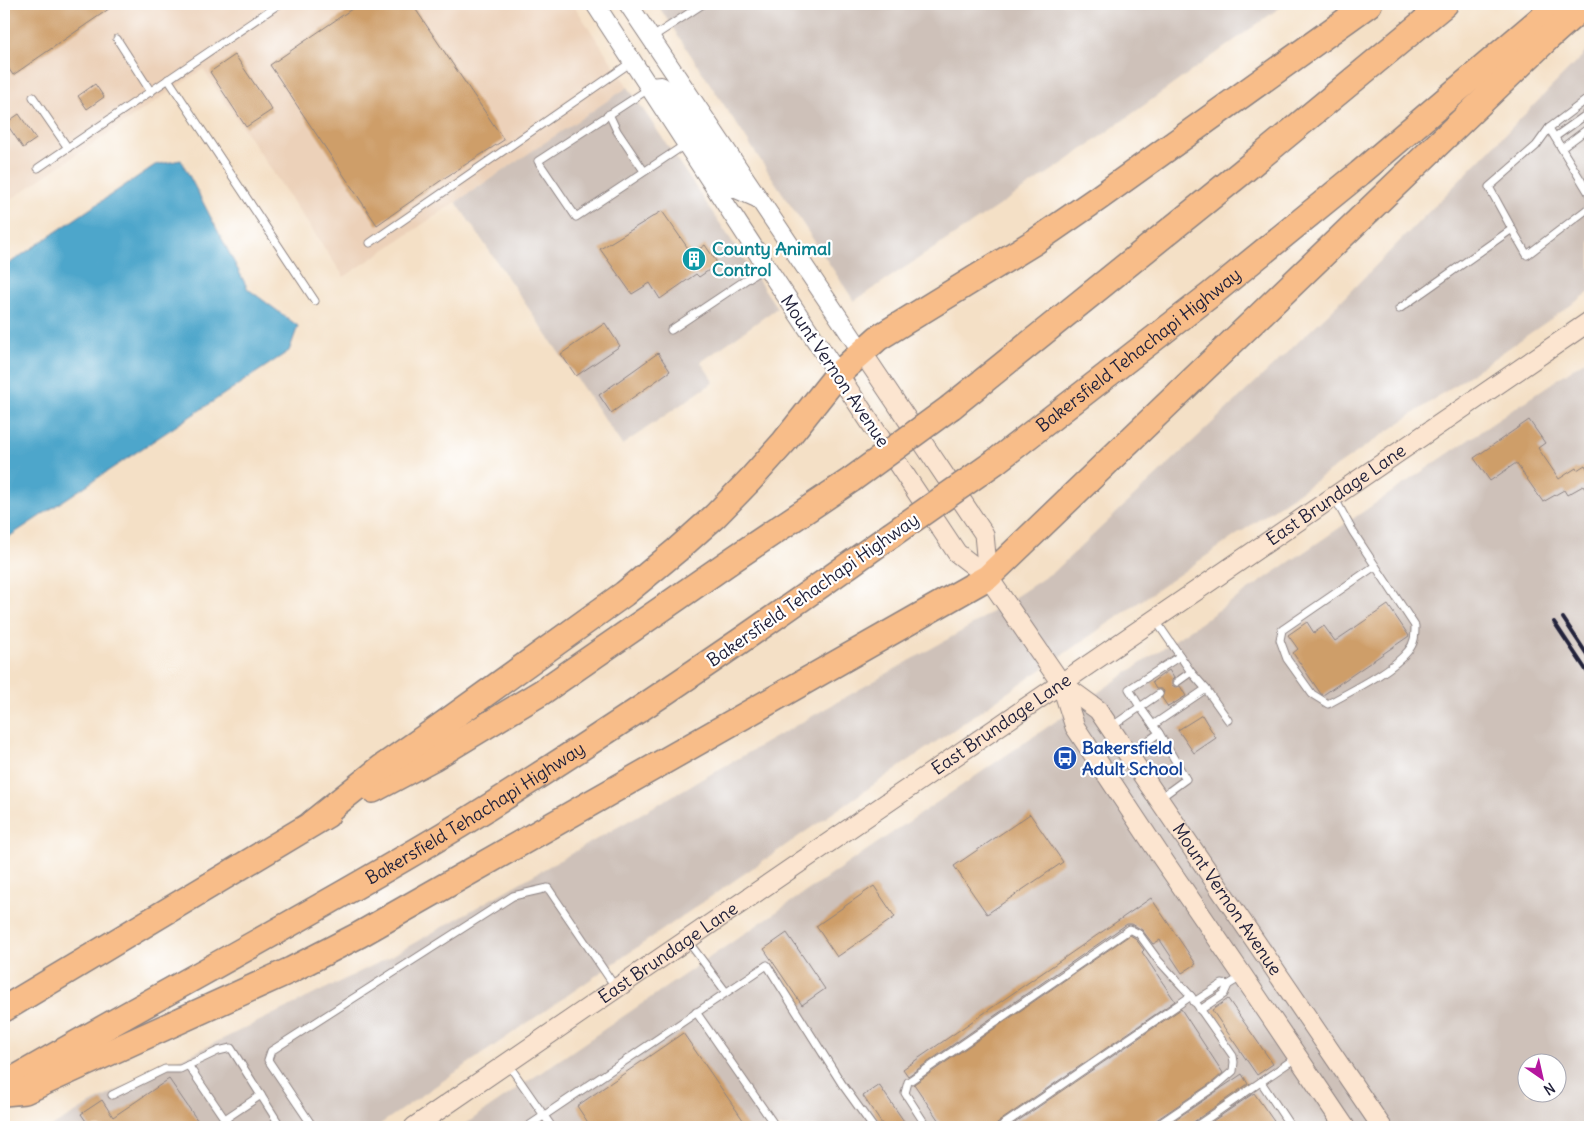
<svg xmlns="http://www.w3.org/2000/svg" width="1594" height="1131" viewBox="0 0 1594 1131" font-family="Delius,sans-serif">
<rect width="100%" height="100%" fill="#fff"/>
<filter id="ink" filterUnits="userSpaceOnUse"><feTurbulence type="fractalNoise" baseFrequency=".02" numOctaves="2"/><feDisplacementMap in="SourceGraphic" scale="10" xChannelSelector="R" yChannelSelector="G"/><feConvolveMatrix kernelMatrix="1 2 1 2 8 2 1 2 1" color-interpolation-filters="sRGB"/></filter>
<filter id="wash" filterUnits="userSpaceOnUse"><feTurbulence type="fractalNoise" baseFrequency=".0096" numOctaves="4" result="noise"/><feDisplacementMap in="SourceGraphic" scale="20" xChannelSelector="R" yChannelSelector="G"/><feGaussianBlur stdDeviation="1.12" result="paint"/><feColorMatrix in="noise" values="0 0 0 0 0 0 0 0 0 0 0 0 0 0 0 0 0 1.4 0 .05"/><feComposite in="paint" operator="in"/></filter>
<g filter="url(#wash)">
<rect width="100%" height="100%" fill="#f4e0c6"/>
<path fill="#ecd1b9" d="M4,4H573L628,87L344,277L203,69L4,204Z"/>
<g fill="#cec1b9" fill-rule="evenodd">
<path d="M657,4H1285L1065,162L854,301Z"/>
<path d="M1590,48V292L376,1127H51L92,1103L386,959L969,627L1056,570L1331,311Z"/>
<path d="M628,87L777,308L701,362L714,382L622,445L456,202Z"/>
<path d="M1590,357V1127H461ZM1526,1064H1556V1094H1526Z"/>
</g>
<path fill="#4ea6cb" stroke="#386483" d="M181,160L248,289L298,326L289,351L4,540V267L155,165Z"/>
<g id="blocks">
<g fill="#ce9e69">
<path d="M4,4H116L13,75L4,62Z"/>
<path d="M359,4H412L504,140L446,177L377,225L270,65Z"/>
<path d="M235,55L272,110L246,127L210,72Z"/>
<path d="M95,84L104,97L87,109L78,96Z"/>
<path d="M19,114L36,139L23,148L6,123Z"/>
<path d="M662,211L692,254L705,245L718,264L699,277L696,274L660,299L650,283L632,294L600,249Z"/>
<path d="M605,323L620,346L576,376L561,354Z"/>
<path d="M658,353L670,371L611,413L599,395Z"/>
<path d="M1529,420L1545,443L1538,448L1559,479L1576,468L1577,470L1585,465L1590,473V496L1583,486L1567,495L1564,490L1543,502L1516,463L1490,481L1474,458Z"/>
<path d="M1388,605L1409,636L1323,695L1321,694L1293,653L1298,649L1288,635L1307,622L1314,633L1324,626L1335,641Z"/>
<path d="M1169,670L1174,678L1172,680V685L1175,687L1180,686L1186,696L1168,707L1162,698L1164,691L1161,689H1156L1152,682Z"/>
<path d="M1202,715L1216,738L1194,753L1178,730Z"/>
<path d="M1030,814L1063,862L987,914L954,866Z"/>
<path d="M874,886L895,917L837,957L816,926Z"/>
<path d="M1151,898L1196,964L1182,973L1160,940L1153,944L1142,930L1132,924H1127L908,1076L903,1069Z"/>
<path d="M787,933L825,989L802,1005L764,949Z"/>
<path d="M1130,935L1135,938L1144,950L1142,952L1175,1001L997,1123L995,1127H943L914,1084Z"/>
<path d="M1228,999L1273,1064L1257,1075L1212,1010Z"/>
<path d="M1181,1009L1223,1073L1214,1081L1152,1123L1150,1127H1009Z"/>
<path d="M683,1033L748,1127H591L577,1106Z"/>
<path d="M1242,1074L1248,1084L1192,1123L1190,1127H1164Z"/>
<path d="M169,1079L202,1127H90L81,1114L102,1100L113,1117Z"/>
<path d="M879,1085L908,1127H884L863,1096Z"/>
<path d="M1254,1093L1278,1127H1204Z"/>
</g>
</g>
</g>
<g filter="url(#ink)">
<use href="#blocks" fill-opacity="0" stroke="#8b8180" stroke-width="1"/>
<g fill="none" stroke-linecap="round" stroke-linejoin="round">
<g stroke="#8b8180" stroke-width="9">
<g id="service">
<path d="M651,38L703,4"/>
<path d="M117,39L151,92"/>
<path d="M168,79L315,301"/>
<path d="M650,88L538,161L576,217L686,144"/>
<path d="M33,97L68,148"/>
<path d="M1590,97L1549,128L1590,195"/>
<path d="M609,114L617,131L644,171"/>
<path d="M1555,137L1590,112"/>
<path d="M1562,148L1590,127"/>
<path d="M38,168L279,4"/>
<path d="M1512,229L1489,187L1536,146L1549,128"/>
<path d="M370,243L633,61"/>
<path d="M1399,309L1512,229L1527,255L1590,207"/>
<path d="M671,330L765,267"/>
<path d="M1334,497L1353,532L1415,626C1415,635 1415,643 1408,651C1391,672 1351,691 1328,704L1312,694L1287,659L1280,640L1282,630L1375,566"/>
<path d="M1156,621L1191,672L1177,682"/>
<path d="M1206,689L1228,720"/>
<path d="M1153,725L1206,689L1191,672"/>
<path d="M1111,727L1140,707L1129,689L1180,656"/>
<path d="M1159,733L1186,779L1160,798"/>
<path d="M1129,755L1159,733L1140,707L1159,694"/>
<path d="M687,940L726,992"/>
<path d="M1194,1002L1222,984L1228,985"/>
<path d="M1200,1010L1224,994L1228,985L1243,976"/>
<path d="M696,1012L776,1127"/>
<path d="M508,1064L552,1127"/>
<path d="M188,1065L230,1127"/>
<path d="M1261,1082L1291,1127"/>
<path d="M112,1095L165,1069H180L218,1051L231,1048L281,1127"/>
<path d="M225,1119L261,1095"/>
<path d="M313,1127L268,1060L271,1051L513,896L548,888L616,988"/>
<path d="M527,1127L767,965L842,1084L873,1127"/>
<path d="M927,1127L905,1093L908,1082L1130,929L1139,934L1158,960L1191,996L1233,1056L1234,1062L1233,1071L1217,1085L1155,1127"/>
<path d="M1000,1127L1191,996"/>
<path d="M1195,1127L1297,1057"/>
</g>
</g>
<g stroke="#8b8180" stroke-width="20">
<g id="tertiary">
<path d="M595,4L766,266L838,374"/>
<path d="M628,4L862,352"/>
<path d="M650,87L661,86L670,92L734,188L759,199"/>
</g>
</g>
<g stroke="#8b8180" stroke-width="21">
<g id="secondary">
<path d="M862,352L984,534L988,577"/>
<path d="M838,374L957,553L988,577L1061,683L1075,727L1162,858L1243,976L1345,1127"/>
<path id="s1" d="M1061,683L1098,710L1382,1127"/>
<path id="s2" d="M414,1127L1590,321"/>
</g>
</g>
<g stroke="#8b8180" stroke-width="28">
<g id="motorway">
<path d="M951,407L1241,173L1445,4"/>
<path id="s3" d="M995,462L1209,296L1360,173L1558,4"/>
<path d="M373,790L433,758L542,692L735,558L851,480"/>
<path d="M312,823L381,768L431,733L624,594L677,550L715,516L750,480L784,442L838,374L878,338L1036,241L1097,199L1369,4"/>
<path d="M4,1009L327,815"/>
<path id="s4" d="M4,1085C155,997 310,916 460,825C607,734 750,636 891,535"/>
<path d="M4,1093L25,1091L291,970L359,935L988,577L1548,38L1586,4"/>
</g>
</g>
<use href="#service" stroke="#fff" stroke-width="7"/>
<use href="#tertiary" stroke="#fff" stroke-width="18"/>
<use href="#secondary" stroke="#fce5d0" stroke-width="19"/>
<use href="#motorway" stroke="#f8bd89" stroke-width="25"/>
<g stroke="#22223b" stroke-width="4">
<path d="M1563,618L1590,659"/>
<path d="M1554,622L1590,676"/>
</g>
<g stroke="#8b8180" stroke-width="28" stroke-linecap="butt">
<g id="motorway-bridge">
<path d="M851,480L951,407"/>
<path d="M891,535L995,462"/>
</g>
</g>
<use href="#motorway-bridge" stroke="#f8bd89" stroke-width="25"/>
</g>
</g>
<defs>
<g id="building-disc" transform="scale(1.25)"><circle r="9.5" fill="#0f9aa8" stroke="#fff"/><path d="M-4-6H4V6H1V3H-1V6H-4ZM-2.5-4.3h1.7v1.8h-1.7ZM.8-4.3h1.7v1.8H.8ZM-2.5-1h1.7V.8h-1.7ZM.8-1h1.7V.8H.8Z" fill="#fff"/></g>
<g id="bus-disc" transform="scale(1.25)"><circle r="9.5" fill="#1a4fb4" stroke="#fff"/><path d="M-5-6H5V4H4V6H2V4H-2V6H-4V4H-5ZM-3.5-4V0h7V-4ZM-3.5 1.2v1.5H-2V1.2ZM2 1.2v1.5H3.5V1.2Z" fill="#fff"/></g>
</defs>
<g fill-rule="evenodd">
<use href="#building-disc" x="694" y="259"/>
<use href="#bus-disc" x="1065" y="758"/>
</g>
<g text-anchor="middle" stroke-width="4.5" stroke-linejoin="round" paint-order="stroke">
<g font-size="18" font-weight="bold" fill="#0d838f" stroke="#fff" text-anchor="start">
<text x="712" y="255">County Animal<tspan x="712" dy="21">Control</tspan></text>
</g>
<g font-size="18" fill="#22223b" stroke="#fff">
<text dy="6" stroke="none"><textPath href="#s3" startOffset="182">Bakersfield Tehachapi Highway</textPath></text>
<text transform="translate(835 371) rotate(56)" y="6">Mount Vernon Avenue</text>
<text dy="6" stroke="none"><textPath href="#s2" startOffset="1118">East Brundage Lane</textPath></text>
<text transform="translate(813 590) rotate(-35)" y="6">Bakersfield Tehachapi Highway</text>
<text dy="6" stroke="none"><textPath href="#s2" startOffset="712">East Brundage Lane</textPath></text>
<text dy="6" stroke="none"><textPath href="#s4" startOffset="544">Bakersfield Tehachapi Highway</textPath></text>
<text dy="6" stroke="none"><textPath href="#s1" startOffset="275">Mount Vernon Avenue</textPath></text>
<text dy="6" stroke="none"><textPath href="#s2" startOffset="308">East Brundage Lane</textPath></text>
</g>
<g font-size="18" font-weight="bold" fill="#164399" stroke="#fff" text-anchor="start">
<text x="1082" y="754">Bakersfield<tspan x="1082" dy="21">Adult School</tspan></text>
</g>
</g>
<rect width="1594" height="1131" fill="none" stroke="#fff" stroke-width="20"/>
<g transform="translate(1542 1078) rotate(146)"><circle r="24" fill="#ffffff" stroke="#a7a7b1"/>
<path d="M0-4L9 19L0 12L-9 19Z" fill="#b5179e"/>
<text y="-8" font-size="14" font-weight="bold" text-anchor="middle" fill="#22223b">N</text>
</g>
</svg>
